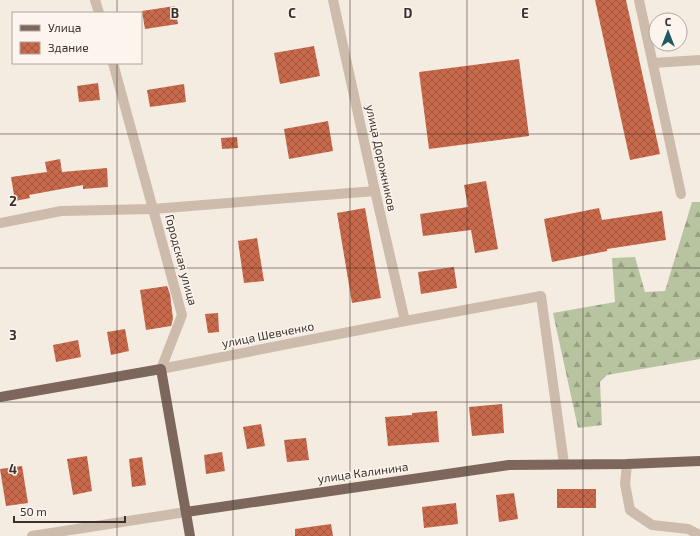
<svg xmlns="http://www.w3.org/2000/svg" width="700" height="536" viewBox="0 0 700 536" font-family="'Exo 2',sans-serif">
<defs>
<pattern id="forest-firs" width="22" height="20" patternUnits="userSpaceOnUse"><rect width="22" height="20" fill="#b8c4a0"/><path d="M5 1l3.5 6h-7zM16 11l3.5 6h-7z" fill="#97a083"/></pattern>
<pattern id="building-cross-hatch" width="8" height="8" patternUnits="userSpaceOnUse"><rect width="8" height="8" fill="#c8694b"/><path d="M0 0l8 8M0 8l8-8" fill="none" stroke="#a4573f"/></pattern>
</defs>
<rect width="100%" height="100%" fill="#f4ebe1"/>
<path fill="url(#forest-firs)" d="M692,202H700V359L607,375L600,382L602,425L578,428L553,313L615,302L612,258L635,257L645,292L665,291Z"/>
<g fill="url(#building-cross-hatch)">
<path d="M595,0H626L660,154L630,160Z"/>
<path d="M175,6L178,24L145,29L142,11Z"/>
<path d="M314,46L320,76L280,84L274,53Z"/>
<path d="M519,59L529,136L429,149L419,72Z"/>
<path d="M98,83L100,100L79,102L77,86Z"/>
<path d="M184,84L186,102L150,107L147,90Z"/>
<path d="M328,121L333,151L289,159L284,129Z"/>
<path d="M237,137L238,148L222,149L221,138Z"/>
<path d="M60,159L62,172L107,168L108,187L83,189V185L29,195L30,198L15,201L11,177L47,172L45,162Z"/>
<path d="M486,181L498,249L475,253L471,230L423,236L420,214L468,207L464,185Z"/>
<path d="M365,208L381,298L352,303L337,213Z"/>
<path d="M599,208L602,220L662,211L666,240L607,249V251L552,262L544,219Z"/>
<path d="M257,238L264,281L244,283L238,241Z"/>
<path d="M454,267L457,288L421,294L418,272Z"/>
<path d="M167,286L170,294L173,319L171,326L146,330L140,290Z"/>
<path d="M218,313L219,332L208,333L205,314Z"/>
<path d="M125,329L129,351L111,355L107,332Z"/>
<path d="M78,340L81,357L56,362L53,345Z"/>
<path d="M502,404L504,433L472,436L469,407Z"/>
<path d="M437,411L439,442L388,446L385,417L412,415V413Z"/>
<path d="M261,424L265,446L247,449L243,427Z"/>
<path d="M306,438L309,460L287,462L284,440Z"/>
<path d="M222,452L225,471L206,474L204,455Z"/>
<path d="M87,456L92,491L73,495L67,459Z"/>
<path d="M142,457L146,485L132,487L129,459Z"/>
<path d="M22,466L28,503L6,506L0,469Z"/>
<rect x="557" y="489" width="39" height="19"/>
<path d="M514,493L518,519L499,522L496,495Z"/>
<path d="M456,503L458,524L424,528L422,507Z"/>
<path d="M331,524L333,536H295V529Z"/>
</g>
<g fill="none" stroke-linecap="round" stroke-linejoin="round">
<g stroke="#cdbbac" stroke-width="10">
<path d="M95,0L99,13"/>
<path d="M333,0L375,191L405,321"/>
<path d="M639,0L681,194"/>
<path d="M113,63L182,315L161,369"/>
<path d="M653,63L700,60"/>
<path d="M0,223L61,211L153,209L375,191"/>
<path d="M161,369L405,321L541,296L564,464"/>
<path d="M627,464L625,484L630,510L652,525L688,529L700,535"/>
<path d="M32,536L186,512"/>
</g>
<g stroke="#7d675c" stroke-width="10">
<path d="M0,397L161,369L190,536"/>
<path d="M186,512L509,465L627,464L700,461"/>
</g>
</g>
<path fill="none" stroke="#3b302b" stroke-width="1" stroke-opacity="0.55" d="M117,0V13M233,0V536M350,0V536M467,0V536M583,0V536M117,63V536M0,134H700M0,268H700M0,402H700"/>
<g text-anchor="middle" stroke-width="3" stroke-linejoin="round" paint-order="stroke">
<g font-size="12" fill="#3b302b" stroke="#fbf5ee">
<text transform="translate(381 158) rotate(78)" y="4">улица Дорожников</text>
<text transform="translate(181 260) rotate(75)" y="4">Городская улица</text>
<text transform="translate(268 335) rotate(-11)" y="4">улица Шевченко</text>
<text transform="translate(363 473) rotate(-8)" y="4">улица Калинина</text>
</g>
</g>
<g font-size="13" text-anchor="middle" font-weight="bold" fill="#3b302b" stroke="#fbf5ee" stroke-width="3" stroke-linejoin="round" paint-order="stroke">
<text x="175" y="18">B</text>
<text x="292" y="18">C</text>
<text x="408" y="18">D</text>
<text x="525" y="18">E</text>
<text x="13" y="206">2</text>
<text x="13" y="340">3</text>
<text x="13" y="474">4</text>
</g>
<rect x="12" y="12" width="130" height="52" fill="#fbf5ee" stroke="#aea6a0"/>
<rect x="20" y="25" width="20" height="6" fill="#7d675c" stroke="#aea6a0"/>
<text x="48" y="32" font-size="12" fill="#3b302b">Улица</text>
<rect x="20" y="42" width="20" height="12" fill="url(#building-cross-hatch)" stroke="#aea6a0"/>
<text x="48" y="52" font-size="12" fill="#3b302b">Здание</text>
<g transform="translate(668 32)"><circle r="19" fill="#fbf5ee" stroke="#aea6a0"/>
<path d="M0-3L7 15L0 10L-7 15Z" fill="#1f5a5e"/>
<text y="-6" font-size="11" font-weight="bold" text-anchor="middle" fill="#3b302b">С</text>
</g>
<path d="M14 516v6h111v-6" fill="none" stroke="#3b302b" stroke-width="2"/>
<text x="20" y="516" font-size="12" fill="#3b302b" stroke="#fbf5ee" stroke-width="3" paint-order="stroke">50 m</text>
</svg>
